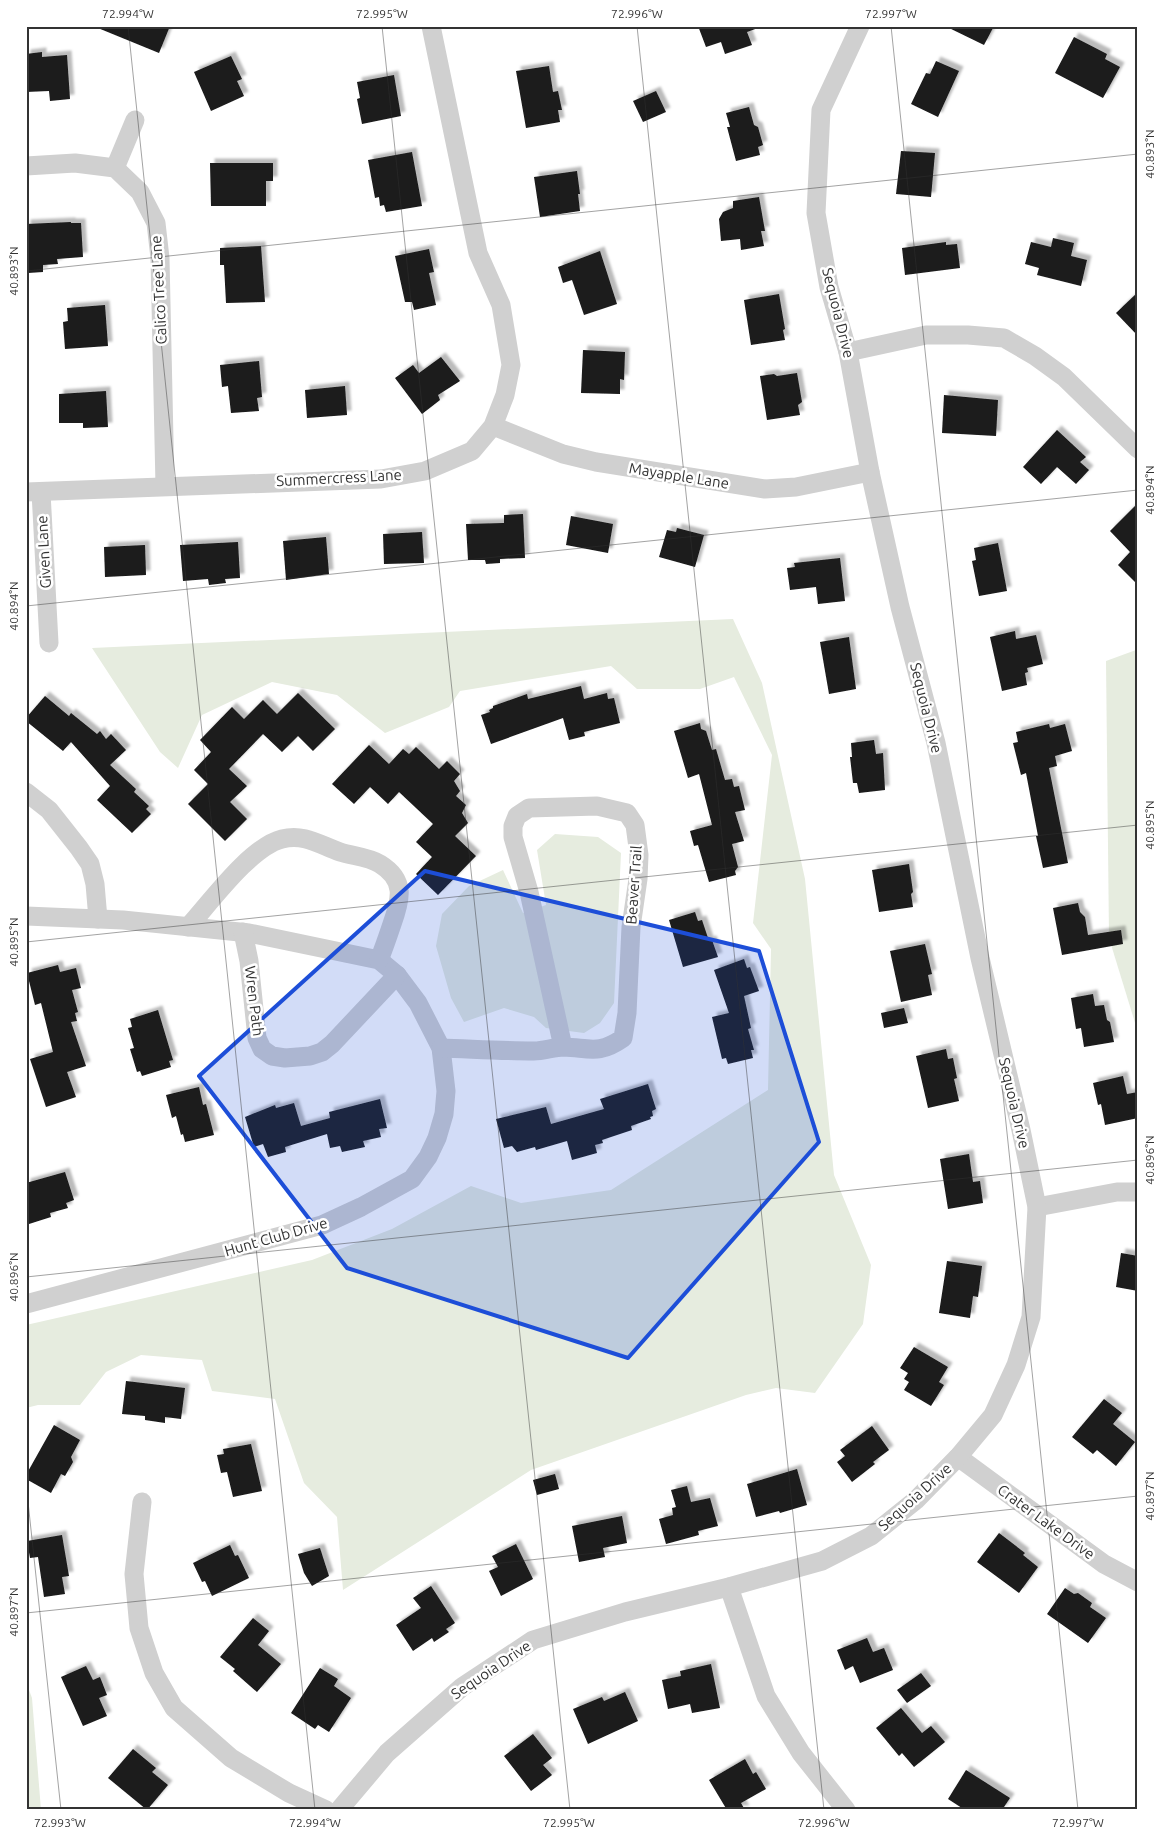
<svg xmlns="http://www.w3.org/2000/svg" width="1164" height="1836" viewBox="0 0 1164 1836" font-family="Ubuntu,sans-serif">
<defs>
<filter id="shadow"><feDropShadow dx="4.5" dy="-4.5" stdDeviation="1" flood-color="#0004"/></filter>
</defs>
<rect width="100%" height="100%" fill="#fff"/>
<g fill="#e6ecdf">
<path d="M733,619L762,683L805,879L834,1175L871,1265L863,1324L815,1393L776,1388L746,1395L531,1470L343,1590L337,1517L304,1483L275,1399L212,1391L202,1360L141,1355L106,1372L80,1405H38L26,1408V1325L312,1260L392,1229L471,1186L521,1203L611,1190L768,1090L771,949L753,923L772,755L734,677L700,689H637L611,666L460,691L449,707L385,733L337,695L272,682L202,715L178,768L160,752L92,648Z"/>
<path d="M1136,650L1138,656V1027L1136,1026L1109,938L1106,661Z"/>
<path d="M555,834L598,837L621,853L614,1003L600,1023L584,1033L546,1028L534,1017L504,1008L464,1022L451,998L436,946L442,914L469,886L503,870L523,913L546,905L537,850Z"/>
<path d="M26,1682L32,1698L41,1810H26Z"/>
</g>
<g fill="#1a1a1a" filter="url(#shadow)">
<path d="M93,26H170L159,53Z"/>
<path d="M698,26H758V28L747,32L752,45L725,54L721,42L706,47Z"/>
<path d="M945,26H994L984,45Z"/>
<path d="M1074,37L1107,54L1105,59L1120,67L1103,98L1055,73Z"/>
<path d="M42,52V57L67,55L70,99L50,101L49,91L26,92V54Z"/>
<path d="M231,56L242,79L237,81L244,96L211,111L194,72Z"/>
<path d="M936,61L959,71L938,117L911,104L926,73L930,74Z"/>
<path d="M549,66L553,92L558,91L562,110H558L560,122L526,128L516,71Z"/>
<path d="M394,75L401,116L362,124L357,99L360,98L357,82Z"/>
<path d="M656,91L666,112L643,122L633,101Z"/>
<path d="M749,107L754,125L758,127L763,145L758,147L760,155L736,161L727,127H730L726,113Z"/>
<path d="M901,151L935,153L931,197L896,194Z"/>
<path d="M412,152L422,206L386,212L384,205L380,206L379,197L375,198L368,160Z"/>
<path d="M210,163H273V181H266V206H211Z"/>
<path d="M577,171L580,194H578L580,211L540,217L534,177Z"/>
<path d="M759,197L765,231H761L764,246L741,250L740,239L721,241L719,219L723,212L733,208V201Z"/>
<path d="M71,222V223H81L83,257L57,259L58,264L43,265V272L28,273L26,224Z"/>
<path d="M1053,238L1074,243L1071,256L1087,260L1081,286L1037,275L1039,268L1025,264L1031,242L1051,247Z"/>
<path d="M946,242V245L957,244L960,268L905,275L902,248Z"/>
<path d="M261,246L265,302L226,303L224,265H220V248Z"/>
<path d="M429,249L434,272L429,273L436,305L414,310L412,302H405L395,256Z"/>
<path d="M600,251L617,304L584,315L572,280L563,283L558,267Z"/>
<path d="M1138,292V336L1116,313Z"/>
<path d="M779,294L785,329L783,330L785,340L751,345L744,300Z"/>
<path d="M105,305L108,346L65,349L63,322L68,321L67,308Z"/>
<path d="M583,350L625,352L624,380L620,379V394L581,393Z"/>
<path d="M441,357L460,381L438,395L440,400L422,414L395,378L413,365L419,373Z"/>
<path d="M259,361L262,397L257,398L259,411L231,413L228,386L222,387L220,365Z"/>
<path d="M797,373L802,402L798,405L800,415L767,420L760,376L774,374L777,376Z"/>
<path d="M345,386L347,415L307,418L305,390Z"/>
<path d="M106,391L108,427L83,428V423H59V394Z"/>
<path d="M944,395L998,400L996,436L942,433Z"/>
<path d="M1057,430L1086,457L1080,462L1089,470L1076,484L1057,467L1041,484L1023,467Z"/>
<path d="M1138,503V585L1118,565L1130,552L1110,531Z"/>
<path d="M523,514L525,558L500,559V563L486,564L485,560H468L466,524L504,523V515Z"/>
<path d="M571,516L613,524L608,553L566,545Z"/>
<path d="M677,528L704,535L695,567L659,557L667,530L676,532Z"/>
<path d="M422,532L424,563L384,564L383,534Z"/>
<path d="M326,537L329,574L286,580L283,541Z"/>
<path d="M238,542L240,578L225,579L226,583L209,585L208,579L183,581L180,545Z"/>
<path d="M998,543L1007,591L979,596L972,561L976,560L974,548Z"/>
<path d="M145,545L146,575L105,577L104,547Z"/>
<path d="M840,558L845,601L818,604L816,587L790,590L787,568L795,567L794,563Z"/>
<path d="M1015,631L1016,639L1036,635L1043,664L1027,668L1028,672L1025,673L1027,685L1002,691L990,637Z"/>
<path d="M849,637L856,689L829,694L820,642Z"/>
<path d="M581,686L584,699L607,693L608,699L614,698L620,723L584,732L585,736L569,740L563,718L491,744L481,715L490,712L489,710L493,708V706L527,694L528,699Z"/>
<path d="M298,693L335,729L313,751L298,736L282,752L263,734L229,769L247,786L230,802L247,819L225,841L188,804L208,784L194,770L211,752L200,740L232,707L244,719L263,700L277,714Z"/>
<path d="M45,696L69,716L71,713L97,734L100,731L106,739L111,734L126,750L110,765L136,789L134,792L149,806L146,809L151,814L132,833L97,800L110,786L71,742L63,751L26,721V718Z"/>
<path d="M700,723L701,729L706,731L712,750L716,749L725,780L732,779L734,787L739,786L745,810L735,812L744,841L732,844L738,867L735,871L736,875L709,882L698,845L694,846L690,831L712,825L699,774L688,778L674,731Z"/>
<path d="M1049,724L1050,728L1065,724L1072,751L1055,756L1057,766L1049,768L1068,863L1043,868L1036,836H1038L1026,773L1021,775L1013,743L1018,742L1016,732Z"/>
<path d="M874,740L876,754L883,753L885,790L859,793L857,783H853L850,757H852L851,743Z"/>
<path d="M369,745L389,764L403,749L409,754L416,747L439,769L447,761L460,774L454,781L460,791L456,796L466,805L462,813L468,823L455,836L476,856L438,895L416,874L432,857L416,842L433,824L399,792L388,804L370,787L354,804L332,784Z"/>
<path d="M909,864L913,892L911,894L913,907L879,912L872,870Z"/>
<path d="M1078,903L1080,912L1085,917L1088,935L1121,930L1123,944L1062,955L1053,908Z"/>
<path d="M695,912L698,921L702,920L709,941L712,940L718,957L683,967L669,920Z"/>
<path d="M925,944L932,974L928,975L932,995L901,1002L890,951Z"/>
<path d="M744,959L747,968L750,967L759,991L744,996L751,1028L748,1029L754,1050H751L753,1058L728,1064L726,1058L722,1059L712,1017L729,1013L714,970Z"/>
<path d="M58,965L60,972L76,968L81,988L72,990L78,1012L75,1013L77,1021L71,1022L86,1066L67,1072L76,1097L46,1107L30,1059L53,1052L41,1003L35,1005L27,973Z"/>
<path d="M1093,994L1095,1006L1104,1005L1107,1020L1110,1022L1114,1042L1084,1047L1081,1028L1076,1029L1071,998Z"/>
<path d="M904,1008L908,1023L884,1028L881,1013Z"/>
<path d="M158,1010L173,1060L169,1061L171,1067L142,1076L140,1071L137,1072L130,1049L134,1048L128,1028L132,1027L130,1019Z"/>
<path d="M946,1049L948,1059L953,1058L957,1078L954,1079L959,1101L928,1108L916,1056Z"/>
<path d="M1123,1076L1127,1094L1138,1092V1118L1105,1125L1101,1104L1098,1105L1093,1083Z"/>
<path d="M648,1084L656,1109L652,1111L653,1116L650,1117L651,1119L631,1126L632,1130L602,1140L603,1143L595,1145L597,1153L572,1160L567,1141L536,1150L535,1147L517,1152L512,1146L504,1148L496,1119L546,1107L551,1124L604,1109L600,1099Z"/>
<path d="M199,1087L203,1105L206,1104L214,1135L185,1142L183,1134L181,1135L176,1116L172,1118L166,1095Z"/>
<path d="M380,1099L387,1128L379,1129L381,1137L363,1141L365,1147L342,1152L340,1146L330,1148L327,1134L285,1147L286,1152L268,1157L263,1144L254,1147L245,1117L275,1105L276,1108L294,1103L301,1126L330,1118L329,1112Z"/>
<path d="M969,1154L973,1182L980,1181L983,1203L948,1209L940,1159Z"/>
<path d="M65,1172L74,1200L66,1203L68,1208L50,1213L51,1217L29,1224L26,1213V1183Z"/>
<path d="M1121,1253L1138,1256V1291L1116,1287Z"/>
<path d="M947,1261L982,1266L978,1297L973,1296L970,1318L939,1313Z"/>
<path d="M914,1347L948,1367L939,1382L944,1385L931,1406L904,1390L909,1382L904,1379L908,1373L900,1368Z"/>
<path d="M126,1381L185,1388L181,1419L165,1417V1423L145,1420V1416L122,1414Z"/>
<path d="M1104,1399L1122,1413L1113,1424L1135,1442L1116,1466L1097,1450L1093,1454L1072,1437Z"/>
<path d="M54,1425L80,1440L71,1457L73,1462L65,1476L61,1474L51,1493L26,1479V1475Z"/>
<path d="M872,1426L889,1450L873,1462L875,1464L852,1482L837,1462L845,1456L840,1450Z"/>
<path d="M251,1444L262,1491L233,1497L227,1472L221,1473L217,1455L224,1454L223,1449Z"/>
<path d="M797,1469L807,1505L780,1513L779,1511L756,1517L747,1484Z"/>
<path d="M555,1474L559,1489L537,1495L533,1480Z"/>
<path d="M687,1486L691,1502L710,1498L718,1526L698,1531L699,1535L666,1544L659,1519L673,1515L672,1508L676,1507L671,1490Z"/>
<path d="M622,1516L627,1543L603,1548L605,1557L579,1562L572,1526Z"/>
<path d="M999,1533L1025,1553L1023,1555L1038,1567L1019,1593L977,1562Z"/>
<path d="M62,1535L69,1576L62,1577L65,1594L44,1597L38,1557L30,1558L27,1541Z"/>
<path d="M516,1544L533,1579L501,1596L489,1571L498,1567L492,1556Z"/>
<path d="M230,1545L235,1556L238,1555L249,1578L212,1596L205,1581L202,1582L193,1563Z"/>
<path d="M320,1548L329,1576L312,1586L304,1573L298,1554Z"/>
<path d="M431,1586L455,1623L446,1629L449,1632L434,1642L432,1638L413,1651L396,1625L421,1608L413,1598Z"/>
<path d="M1065,1588L1074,1594L1078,1593L1092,1603L1090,1607L1106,1618L1088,1643L1047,1614Z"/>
<path d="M253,1618L269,1631L258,1645L281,1664L257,1692L233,1671L235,1669L220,1657Z"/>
<path d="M867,1638L873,1652L884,1648L893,1670L860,1683L853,1666L845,1670L837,1650Z"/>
<path d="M711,1664L720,1708L692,1713L690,1704L668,1709L662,1680L681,1676L680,1671Z"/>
<path d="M86,1666L93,1680L100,1677L107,1695L99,1698L107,1716L83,1726L61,1677Z"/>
<path d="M320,1668L338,1679L334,1686L351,1698L329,1732L318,1725L315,1729L291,1713Z"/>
<path d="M921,1673L931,1686L907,1703L897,1690Z"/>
<path d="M625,1692L638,1721L588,1744L573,1709L602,1697L604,1701Z"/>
<path d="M901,1708L922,1733L931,1726L945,1742L914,1767L902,1753L899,1756L876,1728Z"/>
<path d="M533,1734L552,1758L543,1765L552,1775L531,1791L504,1756Z"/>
<path d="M133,1749L156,1768L152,1772L168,1785L147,1810L108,1778Z"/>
<path d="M745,1759L753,1774L756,1772L766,1789L741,1803L745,1810H727L709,1780Z"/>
<path d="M966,1770L1010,1798L1002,1810H965L948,1799Z"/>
</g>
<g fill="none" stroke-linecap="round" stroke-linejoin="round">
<g stroke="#d0d0d0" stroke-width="19">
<path d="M26,166L75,163L115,168L140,192L156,223L160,258L165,486"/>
<path d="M115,168L135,120"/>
<path d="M848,352L926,335H968L1004,338L1035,356L1064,377L1138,449"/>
<path d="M493,426L563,454L596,462L765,489L796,487L870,472"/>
<path d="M26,492L381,479L425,471L472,451L493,426L505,395L511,365L501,305L478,253L431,26"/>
<path d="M41,492L49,643"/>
<path d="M26,792L49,810L79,848L90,864L95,884L98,919"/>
<path d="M26,916L123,920L249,933L379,960L397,975L418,1003L441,1048L446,1091L444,1114L437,1138L428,1157L412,1179L361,1207L322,1225L26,1304"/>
<path d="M188,927C210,903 250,847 282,839C304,833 320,845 340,852C352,856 369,857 380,864C406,880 401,899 392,924C388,936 384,948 379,960"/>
<path d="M243,932L249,961L257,1038L262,1049L272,1056L285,1058L310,1056L322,1052L332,1044L397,975"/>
<path d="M441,1048C472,1049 503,1051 534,1051C544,1051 554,1047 564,1047C590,1048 599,1055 623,1038L627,1013L631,927L638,879L639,855L635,825L627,813L597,806L529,808L517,816L513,826V837L529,892L563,1047"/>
<path d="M1037,1207L1117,1192H1138"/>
<path d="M958,1457L1104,1564L1138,1582"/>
<path d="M142,1502L134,1574L139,1628L154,1673L174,1708L231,1758L289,1793L326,1810"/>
<path d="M729,1587L766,1696L801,1753L846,1810"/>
<path d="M339,1810L387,1753L462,1687L533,1640L625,1612L729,1587L822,1561L871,1536L916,1500L958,1457L993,1415L1016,1365L1031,1317L1037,1207L1021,1130L980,958L936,743L900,607L870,472L848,352L829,287L816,213L821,110L860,26"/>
</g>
</g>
<path fill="#1d4ed8" fill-opacity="0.2" stroke="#1d4ed8" stroke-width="4" stroke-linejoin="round" d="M425,871L759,951L819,1142L628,1358L347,1268L199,1076Z"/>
<path fill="none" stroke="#333" stroke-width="1" stroke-opacity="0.45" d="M128,26L315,1810M382,26L570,1810M637,26L824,1810M891,26L1078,1810M26,271L1138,154M26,606L1138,490M26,942L1138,825M26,1277L1138,1160M26,1483L61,1810M26,1613L1138,1496"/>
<g text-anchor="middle" stroke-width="5" stroke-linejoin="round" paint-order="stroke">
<g font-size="15" fill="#333" stroke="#fff">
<text transform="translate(159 290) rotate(-93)" y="5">Calico Tree Lane</text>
<text transform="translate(838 313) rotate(76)" y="5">Sequoia Drive</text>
<text transform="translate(679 476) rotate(9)" y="5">Mayapple Lane</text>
<text transform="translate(339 478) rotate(-3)" y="5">Summercress Lane</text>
<text transform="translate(44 552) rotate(-93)" y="5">Given Lane</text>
<text transform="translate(926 708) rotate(76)" y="5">Sequoia Drive</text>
<text transform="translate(634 885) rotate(-86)" y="5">Beaver Trail</text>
<text transform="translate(254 1001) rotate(83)" y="5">Wren Path</text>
<text transform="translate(1014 1103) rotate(77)" y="5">Sequoia Drive</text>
<text transform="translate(276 1237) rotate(-16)" y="5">Hunt Club Drive</text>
<text transform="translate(915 1497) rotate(-42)" y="5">Sequoia Drive</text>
<text transform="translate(1046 1522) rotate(36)" y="5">Crater Lake Drive</text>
<text transform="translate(491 1670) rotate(-34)" y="5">Sequoia Drive</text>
</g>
</g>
<rect width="1164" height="1836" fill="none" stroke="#ffffff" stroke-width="55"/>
<rect x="28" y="28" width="1108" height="1780" fill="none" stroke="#333" stroke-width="2"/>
<g font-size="12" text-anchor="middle" fill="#333">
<text x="128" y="18">72.994°W</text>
<text x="382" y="18">72.995°W</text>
<text x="637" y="18">72.996°W</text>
<text x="891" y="18">72.997°W</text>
<text transform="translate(1150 154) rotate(-90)" y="4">40.893°N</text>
<text transform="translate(14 271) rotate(-90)" y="4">40.893°N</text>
<text transform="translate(1150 490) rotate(-90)" y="4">40.894°N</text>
<text transform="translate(14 606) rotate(-90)" y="4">40.894°N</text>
<text transform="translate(1150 825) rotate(-90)" y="4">40.895°N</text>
<text transform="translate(14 942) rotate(-90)" y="4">40.895°N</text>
<text transform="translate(1150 1160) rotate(-90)" y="4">40.896°N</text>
<text transform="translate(14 1277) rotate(-90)" y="4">40.896°N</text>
<text transform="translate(1150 1496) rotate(-90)" y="4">40.897°N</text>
<text transform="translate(14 1612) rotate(-90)" y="4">40.897°N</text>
<text x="60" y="1827">72.993°W</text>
<text x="315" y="1827">72.994°W</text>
<text x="569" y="1827">72.995°W</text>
<text x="824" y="1827">72.996°W</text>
<text x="1078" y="1827">72.997°W</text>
</g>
</svg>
